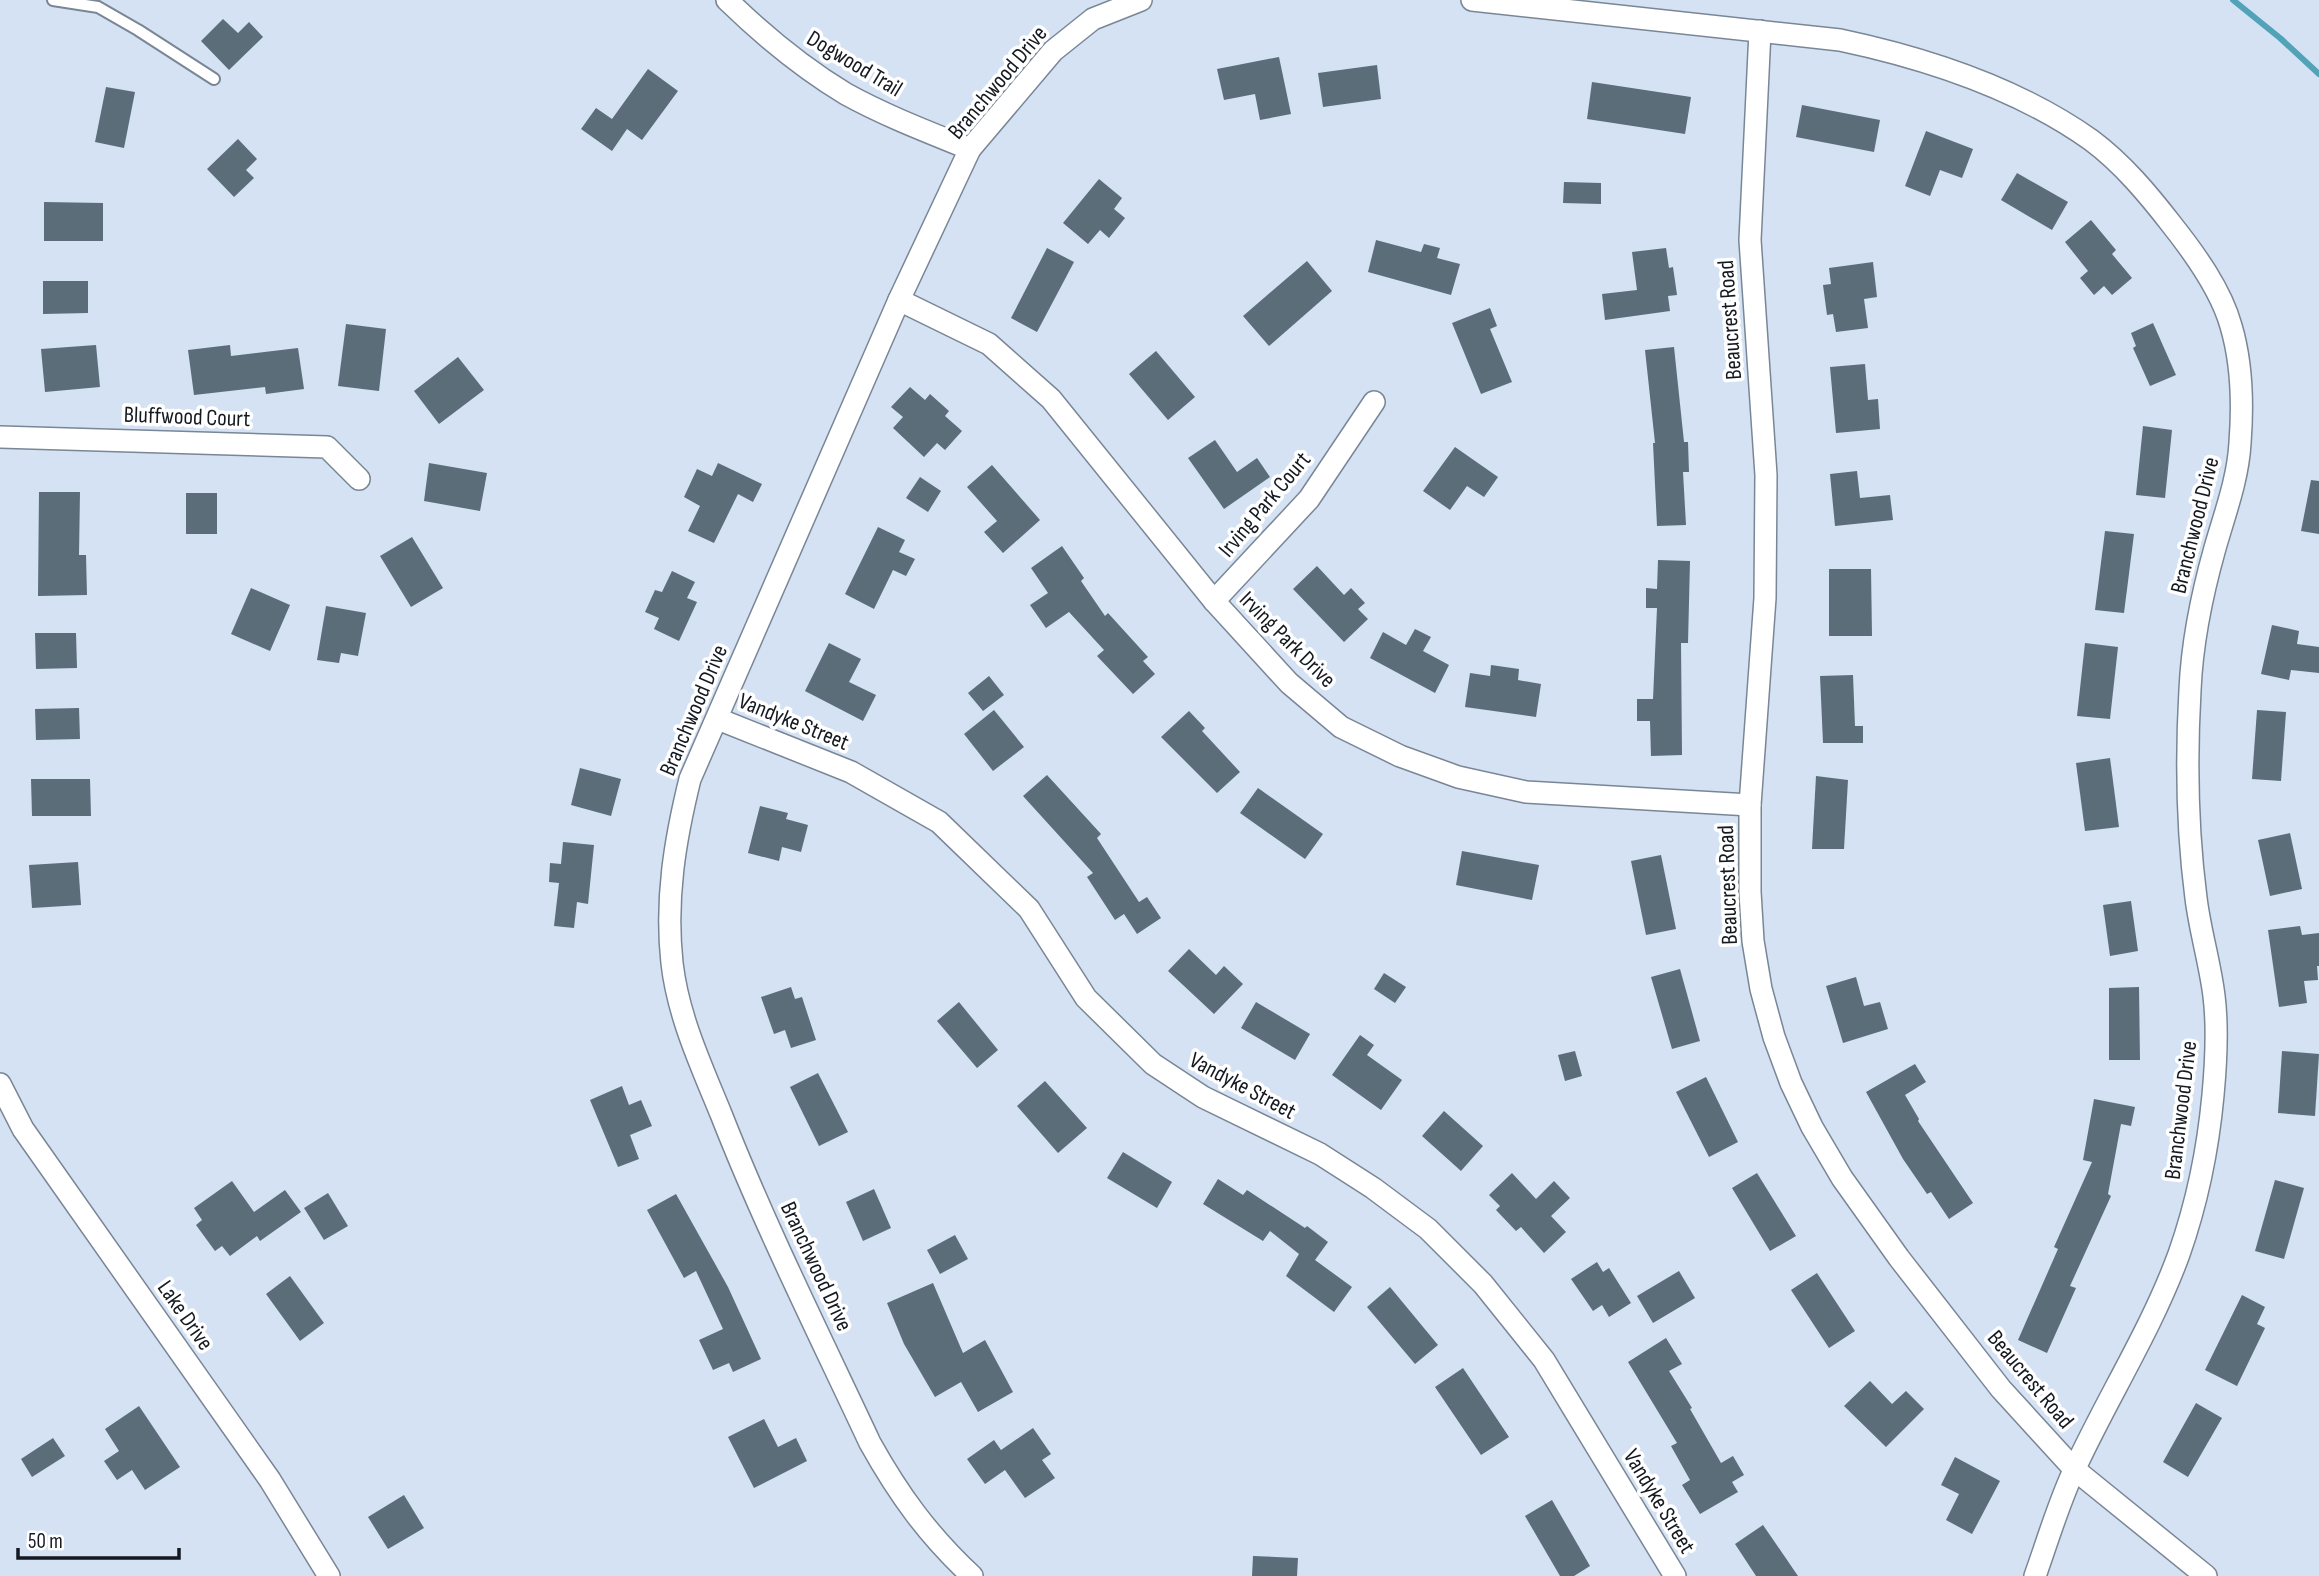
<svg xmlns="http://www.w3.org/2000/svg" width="2319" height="1576" viewBox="0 0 2319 1576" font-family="'Sofia Sans Condensed',sans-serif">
<rect width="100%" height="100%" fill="#d4e2f4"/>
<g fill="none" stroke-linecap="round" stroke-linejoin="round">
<path stroke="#52a3b7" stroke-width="6" d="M2233,0L2280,38L2319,74"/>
</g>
<g fill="#5a6d79">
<path d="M223,19L238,33L249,22L263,37L229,70L201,41Z"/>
<path d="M1279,57L1291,114L1260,120L1255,94L1224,100L1217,69Z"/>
<path d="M1377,65L1381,99L1323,107L1318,73Z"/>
<path d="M648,69L678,91L642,140L627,129L612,151L581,129L596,108L612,119Z"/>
<path d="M1592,82L1691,97L1685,134L1587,119Z"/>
<path d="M106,87L135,92L124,148L95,142Z"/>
<path d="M1802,105L1880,120L1874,152L1796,137Z"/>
<path d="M1926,131L1973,149L1962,178L1940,170L1930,196L1905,186Z"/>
<path d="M238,139L257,159L246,170L254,178L234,197L207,169Z"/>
<path d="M2017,173L2068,202L2052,230L2001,200Z"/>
<path d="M1099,179L1122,198L1114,209L1125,218L1109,238L1100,230L1088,244L1063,223Z"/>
<path d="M1564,182L1601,183V204L1563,203Z"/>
<path d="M44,202L103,203V241H44Z"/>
<path d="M2091,220L2116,250L2112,254L2132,278L2112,295L2104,286L2094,295L2080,278L2088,271L2065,242Z"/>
<path d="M1376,240L1421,252L1424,244L1440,248L1437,258L1460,264L1451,295L1368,272Z"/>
<path d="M1047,248L1074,262L1037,332L1011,318Z"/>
<path d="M1666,248L1669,268L1673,267L1677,295L1668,296L1670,311L1605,320L1602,294L1637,290L1632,252Z"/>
<path d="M1307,261L1332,291L1269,346L1243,316Z"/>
<path d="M1873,262L1877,297L1864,299L1868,328L1836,332L1833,314L1827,315L1823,285L1831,284L1829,268Z"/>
<path d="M43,281H88V313L43,314Z"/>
<path d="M1490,308L1497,326L1490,329L1512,382L1481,394L1452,323Z"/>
<path d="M2153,323L2176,375L2150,386L2133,348L2136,346L2131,333Z"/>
<path d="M346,324L386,329L379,391L338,386Z"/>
<path d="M96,345L100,387L45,392L41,349Z"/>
<path d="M230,345L231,356L298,348L304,389L266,394L265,387L194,395L188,350Z"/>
<path d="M1674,347L1684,442H1688L1689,472H1683L1686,525L1657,526L1653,443H1655L1645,350Z"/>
<path d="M1156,351L1195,397L1168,420L1129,374Z"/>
<path d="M458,357L484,390L439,424L414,391Z"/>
<path d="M1865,364L1868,400L1878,399L1880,429L1836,433L1830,367Z"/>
<path d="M910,387L925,400L930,394L949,411L945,416L962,431L945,450L937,443L924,457L893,428L903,417L891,407Z"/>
<path d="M2143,426L2172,430L2165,498L2136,495Z"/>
<path d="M1215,440L1237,472L1257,458L1270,477L1224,509L1188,458Z"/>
<path d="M1455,447L1498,477L1484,497L1467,486L1450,510L1423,491Z"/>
<path d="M429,463L487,473L480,511L424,501Z"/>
<path d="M718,463L762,484L753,502L738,494L714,543L688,531L700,506L684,497L697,469L712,476Z"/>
<path d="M992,465L1040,520L1003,553L984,532L997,521L967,487Z"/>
<path d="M1857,471L1860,498L1890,495L1893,520L1835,526L1830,474Z"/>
<path d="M920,477L941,491L928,512L906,498Z"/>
<path d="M2311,480L2319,481V534L2301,531Z"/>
<path d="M39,492H80L79,555H86L87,595L38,596Z"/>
<rect x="186" y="493" width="31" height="41"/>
<path d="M878,527L905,540L899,552L915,559L906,576L893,570L874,609L845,594Z"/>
<path d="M2105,531L2134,534L2124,613L2095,610Z"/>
<path d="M412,537L443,588L411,607L380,556Z"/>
<path d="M1062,546L1084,578L1081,581L1105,616L1108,613L1148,657L1143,661L1155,674L1133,694L1097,656L1104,650L1069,612L1046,628L1030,605L1048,593L1031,568Z"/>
<path d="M1658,560L1690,561L1688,643H1681L1682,755L1651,756L1650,721H1637V699H1653L1657,608H1646V588L1657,589Z"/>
<path d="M1317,566L1344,595L1351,588L1365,603L1358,609L1368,619L1344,642L1293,589Z"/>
<path d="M1829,569H1871L1872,636H1829Z"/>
<path d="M672,571L695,582L687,598L697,602L679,641L654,629L659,618L645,612L655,590L662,592Z"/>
<path d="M251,588L290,605L270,651L231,634Z"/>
<path d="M326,606L366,613L358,656L341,653L339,663L317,660Z"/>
<path d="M2272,625L2299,631L2297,644L2319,647V673L2291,670L2289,680L2261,674Z"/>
<path d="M1415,629L1431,637L1423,651L1449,665L1435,693L1370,658L1383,632L1406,645Z"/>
<path d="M35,633H76L77,668L36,669Z"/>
<path d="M829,643L861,659L849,682L876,695L863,721L805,691Z"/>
<path d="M2085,643L2118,647L2110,719L2077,716Z"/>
<path d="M1491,665L1519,669L1518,680L1541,684L1536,717L1465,707L1470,673L1490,676Z"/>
<path d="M1853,675L1855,726H1863V743H1823L1820,676Z"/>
<path d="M989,676L1004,695L983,711L968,693Z"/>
<path d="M79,708L80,739L36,740L35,709Z"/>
<path d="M994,710L1024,747L993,771L964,734Z"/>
<path d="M2257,710L2286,712L2281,781L2252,779Z"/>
<path d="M1189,711L1205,728L1202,731L1240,772L1217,793L1161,737Z"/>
<path d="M2110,758L2119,827L2085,831L2076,763Z"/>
<path d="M580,768L621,779L611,816L571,805Z"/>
<path d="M1047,775L1101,834L1097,838L1139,902L1147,897L1161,918L1137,934L1124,914L1115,920L1087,877L1093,873L1023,796Z"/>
<path d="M1816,776L1848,780L1844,849H1812Z"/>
<path d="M31,779H90L91,816H32Z"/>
<path d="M1258,788L1323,834L1305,859L1240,813Z"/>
<path d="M760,806L788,813L786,819L808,825L801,852L782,847L779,861L748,853Z"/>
<path d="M2290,833L2302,889L2270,896L2258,840Z"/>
<path d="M563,842L594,845L588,904L577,902L574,928L554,926L559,883L549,882L550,863L561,864Z"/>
<path d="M1462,851L1539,865L1532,900L1456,885Z"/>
<path d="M1661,855L1676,929L1646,935L1631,861Z"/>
<path d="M78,862L81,905L32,908L29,865Z"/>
<path d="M2131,901L2138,951L2110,956L2103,905Z"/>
<path d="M2300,926L2302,935L2319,933V966H2317L2318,980L2304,981L2307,1003L2279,1007L2268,930Z"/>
<path d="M1189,949L1216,975L1224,966L1243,984L1214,1014L1168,971Z"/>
<path d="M1680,969L1700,1041L1672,1049L1651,977Z"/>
<path d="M1384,973L1406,987L1395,1003L1374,989Z"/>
<path d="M1856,977L1864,1006L1880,1002L1888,1029L1843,1043L1826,986Z"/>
<path d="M791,987L795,999L802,997L816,1040L791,1048L785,1030L774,1034L761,997Z"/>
<path d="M2139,987L2140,1060H2109V988Z"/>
<path d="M959,1002L998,1050L977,1068L937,1021Z"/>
<path d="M1256,1002L1310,1034L1295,1060L1241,1028Z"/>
<path d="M1360,1035L1374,1045L1367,1055L1402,1080L1381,1110L1332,1075Z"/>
<path d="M1575,1051L1582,1076L1565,1081L1558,1055Z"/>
<path d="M2282,1051L2319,1054L2315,1116L2278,1113Z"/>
<path d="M1915,1064L1926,1082L1905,1095L1919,1119L1918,1121L1973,1203L1949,1219L1931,1192L1927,1194L1903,1159L1866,1092Z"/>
<path d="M818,1073L848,1132L819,1146L790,1087Z"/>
<path d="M1706,1077L1738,1142L1709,1157L1676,1092Z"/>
<path d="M1045,1081L1087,1128L1058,1153L1017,1106Z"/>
<path d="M622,1086L629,1105L641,1100L652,1126L630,1135L639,1159L618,1167L590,1100Z"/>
<path d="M2094,1099L2135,1107L2131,1126L2121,1124L2108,1194L2111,1196L2070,1286L2076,1288L2047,1353L2018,1340L2058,1249L2054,1247L2092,1162L2083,1160Z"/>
<path d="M1444,1111L1483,1146L1461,1171L1422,1136Z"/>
<path d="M1123,1152L1172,1182L1157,1208L1107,1178Z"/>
<path d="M1512,1173L1536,1199L1554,1181L1570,1198L1551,1216L1566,1232L1544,1253L1521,1227L1516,1231L1496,1210L1500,1206L1489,1195Z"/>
<path d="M1757,1173L1796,1236L1770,1251L1732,1188Z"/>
<path d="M1218,1179L1243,1195L1247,1190L1305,1228L1307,1226L1328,1242L1315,1260L1352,1287L1334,1312L1286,1276L1299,1254L1270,1231L1263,1241L1203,1204Z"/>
<path d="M2275,1180L2304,1188L2284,1259L2255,1251Z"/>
<path d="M232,1181L254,1212L285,1190L301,1212L260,1241L257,1236L230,1256L222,1246L215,1251L196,1225L202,1220L194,1208Z"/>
<path d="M874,1189L891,1228L863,1241L846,1202Z"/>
<path d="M328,1193L348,1226L324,1240L304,1208Z"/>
<path d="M676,1194L728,1287L761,1359L733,1372L729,1363L713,1370L699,1340L723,1329L696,1271L684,1278L647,1210Z"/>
<path d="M955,1235L968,1259L940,1274L927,1250Z"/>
<path d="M1597,1262L1603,1272L1609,1268L1631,1303L1609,1317L1602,1305L1593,1311L1571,1279Z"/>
<path d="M1679,1271L1695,1298L1653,1323L1637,1296Z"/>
<path d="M1817,1273L1855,1331L1829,1348L1791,1290Z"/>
<path d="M290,1276L324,1323L300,1341L266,1294Z"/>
<path d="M933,1283L963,1353L985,1340L1013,1392L978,1412L961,1382L935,1397L904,1344L887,1303Z"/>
<path d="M1390,1287L1438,1345L1415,1364L1367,1307Z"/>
<path d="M2242,1295L2265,1307L2257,1324L2265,1328L2237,1386L2205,1370Z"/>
<path d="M1666,1338L1682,1364L1669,1371L1692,1408L1690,1409L1721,1463L1733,1456L1744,1475L1732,1482L1738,1492L1700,1514L1682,1485L1690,1480L1671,1446L1677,1443L1628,1362Z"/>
<path d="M1463,1368L1509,1437L1481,1455L1435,1387Z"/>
<path d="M1870,1381L1892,1404L1906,1391L1924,1409L1886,1447L1844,1406Z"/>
<path d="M2196,1403L2222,1418L2188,1477L2163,1462Z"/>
<path d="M139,1406L180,1467L145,1490L132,1470L117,1480L104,1461L119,1451L105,1429Z"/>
<path d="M764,1419L778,1447L796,1438L807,1461L754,1488L728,1437Z"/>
<path d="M1033,1428L1051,1454L1042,1460L1055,1478L1025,1498L1005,1470L985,1484L967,1459L994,1440L1001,1450Z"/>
<path d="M53,1438L65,1456L32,1477L21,1459Z"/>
<path d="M1955,1457L2000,1481L1972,1534L1946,1520L1959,1494L1941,1485Z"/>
<path d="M404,1495L424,1528L388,1549L368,1517Z"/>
<path d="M1552,1500L1590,1566L1574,1576H1560L1525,1516Z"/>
<path d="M1763,1525L1798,1576H1756L1735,1544Z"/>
<path d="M1253,1556L1298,1558L1297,1576H1252Z"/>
</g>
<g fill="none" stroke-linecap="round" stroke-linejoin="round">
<g stroke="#798696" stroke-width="14">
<path id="service" d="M53,0L98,7L138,30L214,79"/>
</g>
<g stroke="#798696" stroke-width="24">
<g id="minor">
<path d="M727,0C763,35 803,68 846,94C886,116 928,132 970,149"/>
<path d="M1472,0L1840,40C1925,58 2019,89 2091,140C2122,163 2148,194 2172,225C2195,254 2221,290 2231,326C2242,363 2243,404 2240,443C2238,479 2225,513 2215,548C2202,594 2192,643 2190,690C2186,760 2187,829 2196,898C2200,931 2210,963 2214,996C2218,1028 2216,1063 2213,1095C2208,1149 2197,1203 2179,1254C2152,1328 2109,1395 2076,1466C2059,1501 2048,1540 2035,1576"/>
<path d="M1760,31L1750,240L1766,475L1765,598L1750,805V892L1753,941L1761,989L1774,1037L1791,1083L1812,1127L1842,1178L1899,1258L2001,1389L2074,1469L2206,1576"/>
<path d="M899,300L989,344L1051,399L1214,601L1289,683L1341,727L1400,756L1458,777L1526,792L1750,805"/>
<path d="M0,437L327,447L359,479"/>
<path d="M1214,601L1309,499L1374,402"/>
<path d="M718,719L851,772L939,822L1029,909L1086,998L1153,1064L1203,1097L1320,1154L1373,1188L1428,1229L1483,1284L1544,1360L1675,1576"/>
<path d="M0,1084L23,1129L270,1480L329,1576"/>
<path d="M972,1576C928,1535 899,1495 870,1443C819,1334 765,1226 721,1114C701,1065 678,1016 672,963C665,899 675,840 690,779L899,300L970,149L1053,51L1093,19L1141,0"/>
</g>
</g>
<use href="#service" stroke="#fff" stroke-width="10"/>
<use href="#minor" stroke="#fff" stroke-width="21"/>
</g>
<g text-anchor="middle" stroke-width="7" stroke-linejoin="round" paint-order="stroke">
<g font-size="23" fill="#141920" stroke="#fff">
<text transform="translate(855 63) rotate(31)" y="8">Dogwood Trail</text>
<text transform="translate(997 82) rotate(-50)" y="8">Branchwood Drive</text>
<text transform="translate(1729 320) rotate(-94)" y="8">Beaucrest Road</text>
<text transform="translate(187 416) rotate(2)" y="8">Bluffwood Court</text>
<text transform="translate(1264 504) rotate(-50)" y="8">Irving Park Court</text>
<text transform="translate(2194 525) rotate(-76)" y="8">Branchwood Drive</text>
<text transform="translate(1288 639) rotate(45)" y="8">Irving Park Drive</text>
<text transform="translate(693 710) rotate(-67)" y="8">Branchwood Drive</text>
<text transform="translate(794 721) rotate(22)" y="8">Vandyke Street</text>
<text transform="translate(1727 885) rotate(-92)" y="8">Beaucrest Road</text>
<text transform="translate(1243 1085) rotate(28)" y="8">Vandyke Street</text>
<text transform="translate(2180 1110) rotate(-83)" y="8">Branchwood Drive</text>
<text transform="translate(817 1266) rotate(65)" y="8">Branchwood Drive</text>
<text transform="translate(186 1315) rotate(55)" y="8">Lake Drive</text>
<text transform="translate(2031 1379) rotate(50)" y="8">Beaucrest Road</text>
<text transform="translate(1660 1501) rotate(59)" y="8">Vandyke Street</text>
</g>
</g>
<path d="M18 1548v10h161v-10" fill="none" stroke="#141920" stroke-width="3.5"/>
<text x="28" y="1548" font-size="21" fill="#141920" stroke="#ffffff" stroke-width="5" paint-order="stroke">50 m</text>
</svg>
